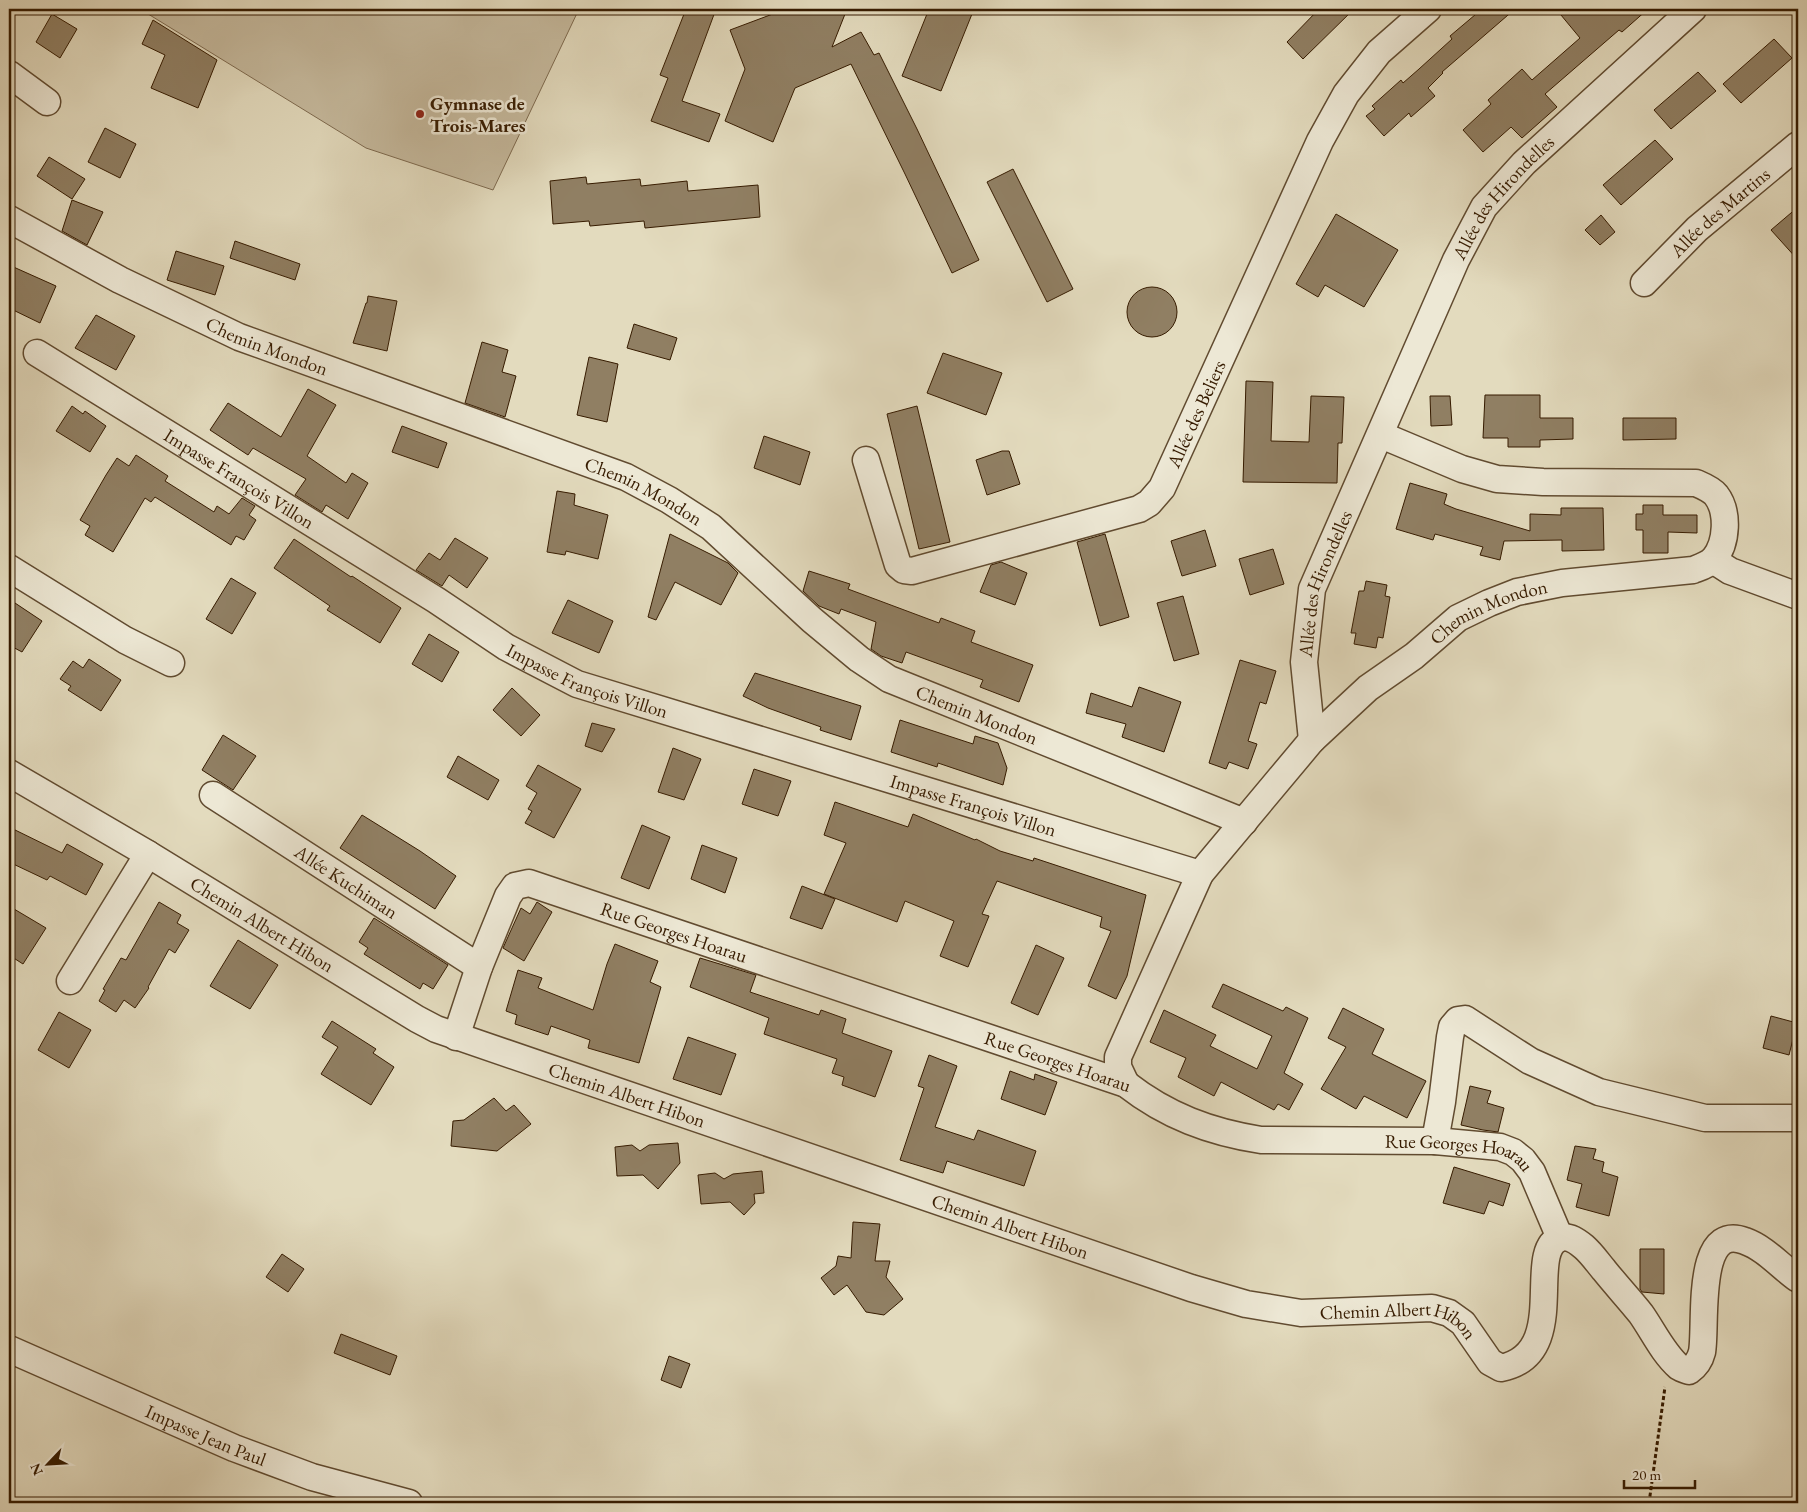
<svg xmlns="http://www.w3.org/2000/svg" width="1807" height="1512" viewBox="0 0 1807 1512" font-family="'EB Garamond',serif">
<rect width="100%" height="100%" fill="#e3dbbe"/>
<filter id="stains"><feTurbulence type="fractalNoise" baseFrequency=".004" numOctaves="4"/><feColorMatrix values="0 0 0 0 .2 0 0 0 0 .09 0 0 0 0 .02 0 0 0 .5 -.17"/></filter>
<radialGradient id="worn" r=".72"><stop offset=".6" stop-color="#630" stop-opacity="0"/><stop offset="1" stop-color="#630" stop-opacity=".3"/></radialGradient>
<path fill="#c6ba9e" stroke="#7e6a4f" d="M140,9H579L493,190L366,148Z"/>
<g fill="#907f63" stroke="#361b00">
<path d="M686,9H716L682,101L720,114L709,142L651,121L668,78L660,75Z"/>
<path d="M786,9H847L832,47L861,32L874,55L879,53L917,129L979,260L952,273L905,174L851,64L795,88L773,142L725,121L745,69L730,30Z"/>
<path d="M929,9H974L941,91L902,76Z"/>
<path d="M1319,9H1354L1303,59L1287,42Z"/>
<path d="M1482,9H1515L1442,72L1443,73L1428,88L1435,96L1411,117L1409,113L1384,136L1366,116L1375,109L1372,106L1401,80L1403,83L1419,69L1452,39L1450,36Z"/>
<path d="M1556,9H1648L1622,32L1619,30L1545,94L1557,107L1522,138L1511,127L1483,152L1463,130L1491,104L1488,100L1522,69L1532,80L1580,38Z"/>
<path d="M52,14L77,29L60,58L36,42Z"/>
<path d="M153,20L217,60L198,108L151,88L165,55L142,44Z"/>
<path d="M1774,39L1792,58L1741,103L1723,84Z"/>
<path d="M1698,72L1716,91L1671,129L1654,110Z"/>
<path d="M105,128L136,144L120,178L88,162Z"/>
<path d="M1655,140L1673,159L1621,205L1603,185Z"/>
<path d="M49,157L85,179L72,199L37,176Z"/>
<path d="M1013,169L1073,289L1047,302L987,182Z"/>
<path d="M586,177L587,184L640,179L641,186L687,181L688,191L758,185L760,217L645,228L644,221L590,226L589,221L553,224L550,181Z"/>
<path d="M72,200L103,212L87,245L62,231Z"/>
<path d="M1798,207V260L1771,230Z"/>
<path d="M1336,214L1398,250L1364,307L1325,285L1318,297L1296,284Z"/>
<path d="M1601,215L1615,232L1600,245L1585,230Z"/>
<path d="M235,241L300,264L295,280L230,258Z"/>
<path d="M176,251L224,266L215,295L167,280Z"/>
<path d="M9,265L56,286L40,323L9,308Z"/>
<circle cx="1152" cy="312" r="25"/>
<path d="M368,296L397,301L387,351L353,343L366,303H367Z"/>
<path d="M96,315L135,336L116,370L75,348Z"/>
<path d="M634,324L677,338L670,360L627,348Z"/>
<path d="M482,342L508,350L502,372L516,376L505,417L465,403Z"/>
<path d="M943,353L1002,373L986,415L927,393Z"/>
<path d="M589,357L618,364L607,422L577,415Z"/>
<path d="M1246,381L1273,382L1271,441L1309,442L1311,396L1344,397L1342,443H1338L1337,483L1243,482Z"/>
<path d="M308,389L336,405L307,456L346,483L352,473L368,483L348,519L326,505L322,512L295,495L306,479L253,448L248,455L210,430L228,403L281,437Z"/>
<path d="M1485,395H1540V418H1573V439L1540,440V447H1508V438H1483Z"/>
<path d="M1430,396H1450L1452,425L1431,426Z"/>
<path d="M72,406L83,414L85,411L106,426L90,452L56,431Z"/>
<path d="M917,406L950,542L919,549L887,414Z"/>
<path d="M1623,418H1676V439L1623,440Z"/>
<path d="M402,426L447,443L438,468L392,452Z"/>
<path d="M764,436L810,452L800,485L754,468Z"/>
<path d="M1002,451H1009L1020,484L987,495L976,460Z"/>
<path d="M136,455L168,476L165,481L214,512L217,506L229,514L242,498L255,506L249,515L256,520L244,540L236,536L231,545L155,497L151,502L145,498L113,552L85,535L90,526L80,520L106,475L117,458L129,466Z"/>
<path d="M1410,483L1447,494L1444,504L1456,509L1530,531V514L1561,515V508H1603L1604,550L1562,551V540L1504,541L1500,560L1480,555L1483,547L1435,534L1433,540L1396,529Z"/>
<path d="M557,491L575,494L574,505L608,515L598,559L566,551L565,555L547,552Z"/>
<path d="M1643,505H1663V515H1697V533L1668,532V553H1643V530H1636V514H1643Z"/>
<path d="M1205,530L1216,566L1182,576L1171,541Z"/>
<path d="M670,534L728,563L738,573L721,605L675,582L656,620L648,617Z"/>
<path d="M1105,534L1129,617L1100,626L1077,542Z"/>
<path d="M455,538L488,558L467,588L449,575L442,586L416,570L429,553L440,560Z"/>
<path d="M294,539L351,577L352,576L401,608L380,643L327,610L330,606L274,568Z"/>
<path d="M1273,549L1284,584L1250,595L1239,559Z"/>
<path d="M1001,562L1027,573L1015,605L980,592L991,565Z"/>
<path d="M809,571L850,584L848,589L939,623L941,618L975,631L971,642L1033,665L1019,702L980,687L983,680L906,652L902,663L881,656L871,649L876,622L841,609L839,614L819,606L803,591Z"/>
<path d="M231,578L256,593L232,634L206,619Z"/>
<path d="M1366,581L1387,585L1385,596L1390,597L1383,638L1378,637L1376,648L1354,644L1356,633H1351L1359,591H1364Z"/>
<path d="M1183,596L1199,654L1174,661L1157,603Z"/>
<path d="M9,599L42,621L22,652L9,645Z"/>
<path d="M568,600L613,621L599,653L552,633Z"/>
<path d="M429,634L459,652L442,682L412,664Z"/>
<path d="M89,659L121,680L101,711L68,690L71,686L60,679L73,661L83,668Z"/>
<path d="M1240,660L1276,671L1266,704L1260,702L1248,741L1257,744L1248,769L1229,762L1226,769L1209,763Z"/>
<path d="M755,673L861,706L851,740L820,730L821,727L768,708L743,696Z"/>
<path d="M1139,687L1181,702L1164,752L1122,737L1126,724L1086,713L1091,693L1132,707Z"/>
<path d="M512,688L540,715L521,736L493,710Z"/>
<path d="M900,720L973,744L975,736L998,743L1007,768L1003,785L938,763L937,767L891,752Z"/>
<path d="M592,723L615,729L602,752L585,746Z"/>
<path d="M223,735L256,756L233,790L202,770Z"/>
<path d="M673,748L701,759L684,800L658,792Z"/>
<path d="M458,756L499,780L488,800L447,777Z"/>
<path d="M538,765L581,789L554,838L525,823L532,811L528,809L537,793L526,786Z"/>
<path d="M754,769L791,781L778,816L742,804Z"/>
<path d="M835,802L908,827L913,814L975,840L976,839L1000,851L1033,861L1034,858L1146,895L1127,976L1116,999L1088,986L1111,931L1100,927L1102,917L997,881L982,914L989,916L968,967L940,956L954,921L905,901L897,922L824,894L846,843L824,835Z"/>
<path d="M362,815L420,851L456,876L435,909L340,848Z"/>
<path d="M642,825L670,837L649,889L621,878Z"/>
<path d="M9,827L62,853L67,844L103,864L86,895L50,876L47,880L9,862Z"/>
<path d="M702,845L737,858L725,893L691,879Z"/>
<path d="M802,886L835,899L822,929L790,918Z"/>
<path d="M159,902L181,915L177,923L189,930L175,953L169,949L148,987L149,988L135,1008L124,1000L116,1012L99,1001L105,990L103,989L121,958L126,960Z"/>
<path d="M537,902L552,912L524,961L503,948L521,908L530,914Z"/>
<path d="M9,906L46,928L23,964L9,955Z"/>
<path d="M374,918L448,965L433,989L423,983L420,989L364,954L368,948L359,942Z"/>
<path d="M238,940L278,965L250,1009L210,986Z"/>
<path d="M615,944L658,961L650,982L661,987L639,1063L588,1048L590,1040L551,1026L548,1035L515,1024L517,1015L506,1011L518,970L542,978L538,988L593,1010L607,964Z"/>
<path d="M1036,945L1064,958L1038,1015L1011,1003Z"/>
<path d="M700,958L756,975L750,992L819,1015L821,1010L846,1019L842,1033L892,1051L875,1097L842,1085L844,1077L832,1073L837,1059L764,1034L769,1018L690,987Z"/>
<path d="M1223,984L1283,1011L1286,1007L1308,1018L1284,1073L1303,1084L1289,1110L1278,1104L1274,1110L1221,1082L1214,1096L1178,1077L1186,1058L1150,1042L1164,1010L1216,1035L1210,1046L1257,1069L1272,1036L1212,1007Z"/>
<path d="M1343,1008L1384,1029L1372,1054L1426,1081L1407,1118L1364,1096L1356,1109L1321,1089L1346,1047L1328,1038Z"/>
<path d="M59,1012L91,1030L69,1068L38,1050Z"/>
<path d="M1771,1016L1797,1023L1789,1055L1763,1048Z"/>
<path d="M332,1021L376,1049L373,1053L394,1067L371,1105L321,1074L338,1047L322,1037Z"/>
<path d="M688,1037L736,1054L721,1095L673,1079Z"/>
<path d="M929,1055L957,1066L935,1127L974,1140L978,1130L1036,1151L1024,1186L947,1161L943,1173L900,1160L924,1088L918,1086Z"/>
<path d="M1010,1071L1034,1080L1035,1074L1057,1082L1045,1115L1001,1099Z"/>
<path d="M1470,1086L1491,1091L1487,1103L1504,1108L1498,1132L1483,1130L1461,1125Z"/>
<path d="M494,1098L506,1111L514,1105L531,1124L497,1151L451,1146L453,1121L464,1120Z"/>
<path d="M678,1143L680,1163L658,1189L643,1175L617,1176L615,1147L632,1145L640,1151L649,1145Z"/>
<path d="M1575,1146L1596,1149L1593,1159L1604,1162L1602,1172L1618,1177L1609,1216L1576,1207L1582,1184L1567,1180Z"/>
<path d="M1454,1167L1510,1184L1503,1206L1489,1201L1484,1214L1443,1203Z"/>
<path d="M762,1171L764,1193L754,1194L755,1203L744,1215L730,1202L701,1204L698,1175L715,1173L724,1179L733,1174Z"/>
<path d="M853,1222L880,1224L875,1261H890L886,1277L903,1299L884,1315L866,1312L847,1285L834,1295L821,1278L836,1266L838,1256L851,1258Z"/>
<path d="M1640,1249H1664V1294L1642,1292L1640,1289Z"/>
<path d="M282,1254L304,1269L288,1292L266,1277Z"/>
<path d="M341,1334L397,1356L390,1375L334,1353Z"/>
<path d="M669,1356L690,1364L681,1388L661,1380Z"/>
</g>
<g fill="none" stroke-linecap="round" stroke-linejoin="round">
<g stroke="#614b30" stroke-width="29">
<g id="minor">
<path d="M9,74L47,102"/>
<path id="s1" d="M9,219L120,280L239,337L626,477L669,500L711,527L812,620L859,659L889,679L1244,822"/>
<path id="s2" d="M1644,283L1697,229L1798,145"/>
<path id="s3" d="M37,353L436,600L506,647L577,684L1200,874"/>
<path id="s4" d="M866,460L898,565L904,570L912,571L1139,509L1149,503L1162,488L1320,141L1346,94L1379,52L1428,9"/>
<path d="M1713,560L1730,571L1798,596"/>
<path d="M9,568L125,640L171,663"/>
<path id="s5" d="M1312,740L1304,662L1312,589L1456,260L1484,207L1524,163L1693,9"/>
<path id="s6" d="M9,773L148,854L417,1019L436,1029L1191,1288L1246,1304L1301,1313L1432,1308L1449,1313L1463,1323L1490,1362L1501,1368C1572,1354 1524,1251 1560,1238C1569,1235 1578,1242 1584,1247C1592,1254 1598,1263 1604,1270C1616,1285 1629,1299 1641,1314C1653,1331 1663,1353 1679,1367C1682,1369 1686,1370 1689,1371C1696,1366 1700,1360 1702,1352C1707,1326 1694,1221 1745,1241C1765,1248 1781,1267 1798,1279"/>
<path id="s7" d="M213,795L479,967"/>
<path d="M70,981L148,854"/>
<path id="s8" d="M456,1037L479,967L508,896L515,886L529,883L1126,1084C1167,1116 1210,1132 1261,1140L1435,1141L1500,1147L1513,1152L1523,1160L1532,1172L1560,1238"/>
<path id="s9" d="M1126,1084L1118,1067V1057L1200,874L1312,740L1368,688L1414,656L1458,618L1489,603L1517,592L1562,583L1693,570C1701,567 1708,565 1714,559C1727,543 1729,512 1716,495C1711,489 1703,486 1696,483L1543,482L1497,479L1462,469L1381,435"/>
<path d="M1435,1141L1442,1102L1450,1037L1452,1027L1458,1020L1465,1019L1530,1061L1599,1092L1705,1118H1798"/>
<path id="s10" d="M9,1349L234,1448L312,1477L409,1503"/>
</g>
</g>
<path stroke="#361b00" stroke-width="3" stroke-dasharray="4 2.5" stroke-linecap="butt" d="M1649,1503L1665,1387"/>
<use href="#minor" stroke="#ede8d5" stroke-width="26"/>
</g>
<circle fill="#8f2418" stroke="#ede8d5" stroke-width="2" cx="420" cy="114" r="5"/>
<g text-anchor="middle" stroke-width="5" stroke-linejoin="round" paint-order="stroke">
<g font-size="19" font-weight="bold" fill="#361b00" stroke="#ede8d5" text-anchor="start">
<text x="430" y="110">Gymnase de<tspan x="430" dy="22">Trois-Mares</tspan></text>
</g>
<g font-size="19" fill="#361b00" stroke="#ede8d5">
<text dy="7" stroke="none"><textPath href="#s5" startOffset="590">Allée des Hirondelles</textPath></text>
<text dy="7" stroke="none"><textPath href="#s2" startOffset="104">Allée des Martins</textPath></text>
<text dy="7" stroke="none"><textPath href="#s1" startOffset="288">Chemin Mondon</textPath></text>
<text dy="7" stroke="none"><textPath href="#s4" startOffset="474">Allée des Beliers</textPath></text>
<text dy="7" stroke="none"><textPath href="#s3" startOffset="238">Impasse François Villon</textPath></text>
<text dy="7" stroke="none"><textPath href="#s1" startOffset="692">Chemin Mondon</textPath></text>
<text dy="7" stroke="none"><textPath href="#s5" startOffset="160">Allée des Hirondelles</textPath></text>
<text dy="7" stroke="none"><textPath href="#s9" startOffset="625">Chemin Mondon</textPath></text>
<text dy="7" stroke="none"><textPath href="#s3" startOffset="642">Impasse François Villon</textPath></text>
<text dy="7" stroke="none"><textPath href="#s1" startOffset="1098">Chemin Mondon</textPath></text>
<text dy="7" stroke="none"><textPath href="#s3" startOffset="1048">Impasse François Villon</textPath></text>
<text dy="7" stroke="none"><textPath href="#s7" startOffset="159">Allée Kuchiman</textPath></text>
<text dy="7" stroke="none"><textPath href="#s6" startOffset="295">Chemin Albert Hibon</textPath></text>
<text dy="7" stroke="none"><textPath href="#s8" startOffset="330">Rue Georges Hoarau</textPath></text>
<text dy="7" stroke="none"><textPath href="#s8" startOffset="735">Rue Georges Hoarau</textPath></text>
<text dy="7" stroke="none"><textPath href="#s6" startOffset="700">Chemin Albert Hibon</textPath></text>
<text dy="7" stroke="none"><textPath href="#s8" startOffset="1155">Rue Georges Hoarau</textPath></text>
<text dy="7" stroke="none"><textPath href="#s6" startOffset="1105">Chemin Albert Hibon</textPath></text>
<text dy="7" stroke="none"><textPath href="#s6" startOffset="1510">Chemin Albert Hibon</textPath></text>
<text dy="7" stroke="none"><textPath href="#s10" startOffset="215">Impasse Jean Paul</textPath></text>
</g>
</g>
<rect width="1807" height="1512" fill="none" stroke="#e3dbbe" stroke-width="30"/>
<rect x="10" y="10" width="1787" height="1492" fill="none" stroke="#361b00" stroke-width="2.5"/>
<rect x="15" y="15" width="1777" height="1482" fill="none" stroke="#361b00"/>
<g transform="translate(48 1464) rotate(245)" stroke="#ede8d5" stroke-width="4" paint-order="stroke">
<path d="M0-4L9 19L0 12L-9 19Z" fill="#361b00"/>
<text y="-8" font-size="14" font-weight="bold" text-anchor="middle" fill="#361b00">N</text>
</g>
<path d="M1624 1480v8h71v-8" fill="none" stroke="#361b00" stroke-width="2.5"/>
<text x="1632" y="1480" font-size="15" fill="#361b00" stroke="#ede8d5" stroke-width="4" paint-order="stroke">20 m</text>
<rect width="100%" height="100%" filter="url(#stains)"/>
<rect width="100%" height="100%" fill="url(#worn)"/>
</svg>
